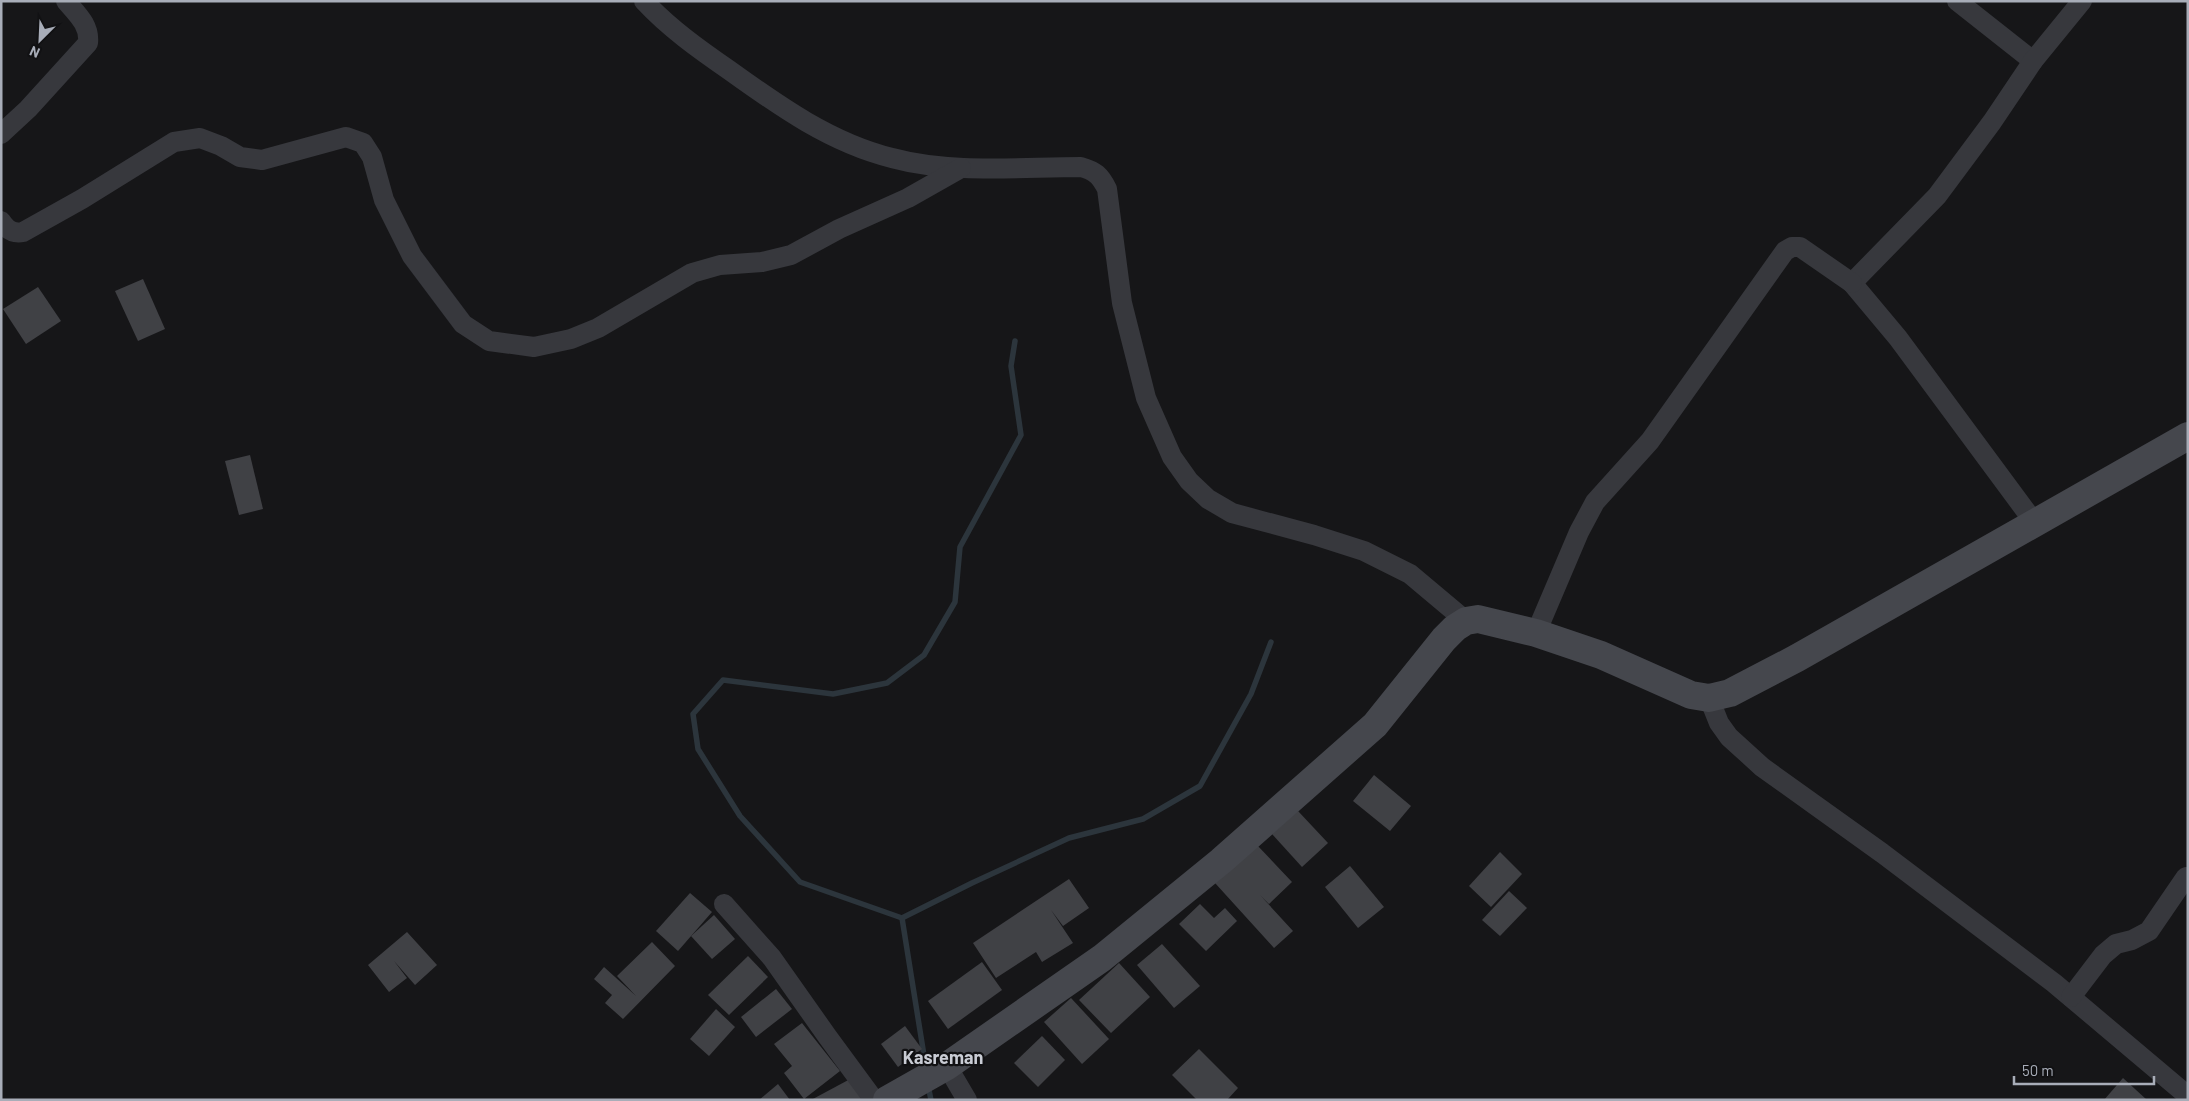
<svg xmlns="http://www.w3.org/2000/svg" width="2189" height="1101" viewBox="0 0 2189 1101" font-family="Barlow,sans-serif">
<rect width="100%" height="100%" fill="#161618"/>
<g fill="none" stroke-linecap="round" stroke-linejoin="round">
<g stroke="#2c353c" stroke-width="5.5">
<path d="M902,918L800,882L740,816L698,749L693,714L723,680L833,694L887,683L924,655L955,602L960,547L1021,435L1011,366L1015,341"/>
<path d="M926,1068L902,918L972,883L1069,838L1143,819L1200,786L1251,694L1271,642"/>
<path d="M928,1085L931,1100"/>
</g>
</g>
<g fill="#404145">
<path d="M143,279L165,329L138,341L115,291Z"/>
<path d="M38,287L61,321L26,344L3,309Z"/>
<path d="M250,455L263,509L239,515L225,461Z"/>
<path d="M1374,775L1411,806L1390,831L1353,801Z"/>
<path d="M1298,811L1328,843L1302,867L1272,834Z"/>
<path d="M1257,845L1292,882L1269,904L1260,895L1293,931L1274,948L1215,883Z"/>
<path d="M1500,852L1522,874L1491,907L1469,886Z"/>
<path d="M1350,866L1384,907L1358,928L1325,887Z"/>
<path d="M1069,879L1089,908L1063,926L1051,910L1073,943L1042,962L1036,952L996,978L973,943Z"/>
<path d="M1509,891L1527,908L1500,936L1482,920Z"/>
<path d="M690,893L712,912L678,951L656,931Z"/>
<path d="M1200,904L1214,918L1225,908L1237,921L1206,951L1179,924Z"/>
<path d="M714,915L735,939L712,959L691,936Z"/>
<path d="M407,932L437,965L415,985L394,961L407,978L389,992L368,965Z"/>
<path d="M652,942L675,966L623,1019L605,1003L612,995L594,979L604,967L636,996L617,976Z"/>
<path d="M1162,944L1200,986L1174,1008L1137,965Z"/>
<path d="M748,956L768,977L729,1015L708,995Z"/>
<path d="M982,962L1002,990L948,1029L928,1001Z"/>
<path d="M1119,963L1150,997L1111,1033L1079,1000Z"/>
<path d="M776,989L792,1009L756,1037L741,1017Z"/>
<path d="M1071,998L1109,1039L1082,1064L1044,1022Z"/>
<path d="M716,1009L735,1027L709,1056L690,1039Z"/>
<path d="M802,1023L840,1071L804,1099L784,1073L792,1066L774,1044Z"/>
<path d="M905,1026L922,1049L898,1067L881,1044Z"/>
<path d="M1042,1036L1065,1060L1038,1087L1014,1063Z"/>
<path d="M1199,1049L1238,1088L1227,1100H1197L1172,1075Z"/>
<path d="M852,1078L863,1100H811Z"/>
<path d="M2123,1078L2147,1100H2104Z"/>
<path d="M778,1084L790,1100H759Z"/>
</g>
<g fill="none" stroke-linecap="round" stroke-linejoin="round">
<g stroke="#37383d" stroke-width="20">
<path d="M644,1C669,28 700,50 729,70C779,106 831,143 892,158C951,174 1020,167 1081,167C1095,171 1100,175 1107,189L1122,303L1146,398L1172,457L1189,481L1208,499L1232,513L1314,535L1364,551L1410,574L1466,621"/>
<path d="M1957,1L2033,61"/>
<path d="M1,134L28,109L88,43C90,25 77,14 66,1"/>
<path d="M1,221C7,230 13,234 23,232L82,199L174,142L200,138L221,146L240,157L262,160L346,137L363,143L372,157L384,200L412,256L463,324L489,341L534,347L571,339L598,328L692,273L720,265L762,262L791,255L839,229L908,198L961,168"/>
<path d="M2034,522L1898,338L1852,283L1937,196L1992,122L2033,61L2082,1"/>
<path d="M1536,633L1579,532L1595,502L1650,441L1785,251L1792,247H1800L1852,283"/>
<path d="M1709,698L1719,723L1729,737L1762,767L1882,853L2054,983L2188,1096"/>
<path d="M724,904L772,958L827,1036L874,1100"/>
<path d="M2071,997L2103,955L2116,944L2132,940L2149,931L2186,877"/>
<path d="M947,1066L967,1100"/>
</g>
<path stroke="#45474d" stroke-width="28" d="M887,1100L947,1066L1102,958L1221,861L1375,725L1444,639L1455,628L1466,621L1478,619L1536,633L1601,655L1691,695L1709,698L1730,693L1797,658L2188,436"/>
</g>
<g text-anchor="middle" stroke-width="4.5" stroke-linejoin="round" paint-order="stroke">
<g font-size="18" font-weight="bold" fill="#c9ccd4" stroke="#111113">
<text x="943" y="1064">Kasreman</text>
</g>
</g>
<rect width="2189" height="1101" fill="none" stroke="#a8adb8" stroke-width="5"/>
<g transform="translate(40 40) rotate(204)" stroke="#111113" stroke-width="4" paint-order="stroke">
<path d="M0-4L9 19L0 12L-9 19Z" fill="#a8adb8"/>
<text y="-8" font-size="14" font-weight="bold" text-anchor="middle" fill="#a8adb8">N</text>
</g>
<path d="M2014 1076v8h140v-8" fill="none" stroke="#a8adb8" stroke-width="2.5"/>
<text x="2022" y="1076" font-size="15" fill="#a8adb8" stroke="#111113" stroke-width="4" paint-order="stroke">50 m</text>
</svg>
